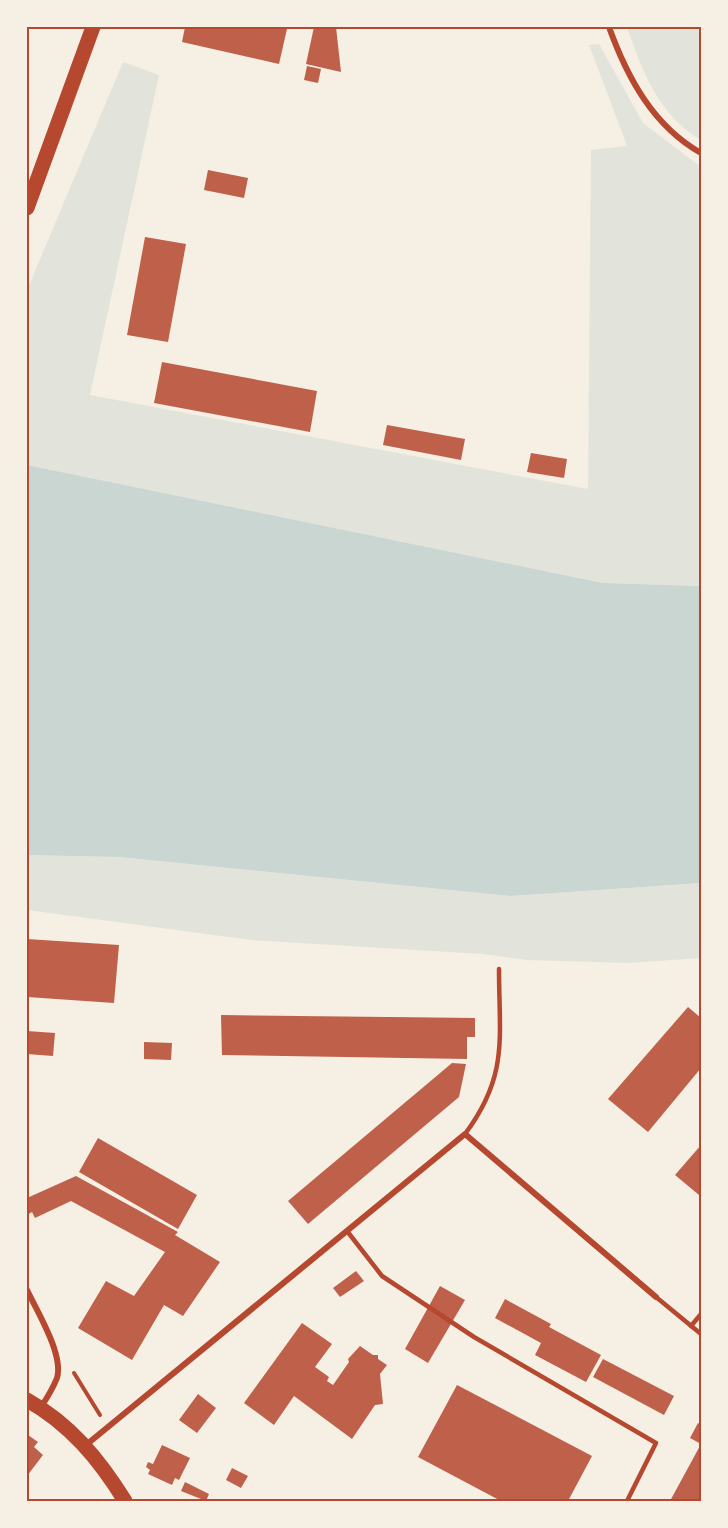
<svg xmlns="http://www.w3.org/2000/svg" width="728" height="1528" viewBox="0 0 728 1528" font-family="'Fira Sans',sans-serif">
<rect width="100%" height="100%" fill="#f6efe4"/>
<g fill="#e2e4dc">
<path d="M627,27H701V140C659,116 642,71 627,27Z"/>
<path d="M599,44L643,123L701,167V586L603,583L27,465V290L123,62L159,75L90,395L588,489L591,150L627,146L589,45Z"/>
<path d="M27,855L119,857L511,896L701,883V958L628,963L527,960L482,954L251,940L27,910Z"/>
</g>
<path fill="#c9d6d2" d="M27,465L603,583L701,586V883L511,896L119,857L27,855Z"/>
<g fill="#bf614a">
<path d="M185,27H278L287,29L279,64L182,42Z"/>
<path d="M314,27H336L341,72L306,64Z"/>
<path d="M307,66L321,69L318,83L304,80Z"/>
<path d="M208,170L248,178L244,198L204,190Z"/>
<path d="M145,237L186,244L168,342L127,335Z"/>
<path d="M162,362L317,391L310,432L154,403Z"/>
<path d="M387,425L465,439L461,460L383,445Z"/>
<path d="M531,453L567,459L564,478L527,472Z"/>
<path d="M27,939L119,945L114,1003L27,997Z"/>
<path d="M688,1007L701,1018V1068L648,1132L608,1099Z"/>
<path d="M221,1015L475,1018V1037H467V1059L222,1055Z"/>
<path d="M27,1031L55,1033L53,1056L27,1054Z"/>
<path d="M144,1042L172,1043L171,1060L144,1059Z"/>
<path d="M452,1063L466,1064L459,1097L308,1224L288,1201Z"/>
<path d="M98,1138L197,1195L178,1229L79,1172Z"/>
<path d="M701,1145V1194L699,1195L675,1175Z"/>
<path d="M76,1176L178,1232L175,1235L220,1262L183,1316L164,1305L132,1360L78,1328L106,1281L134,1296L165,1252L71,1201L35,1218L32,1212L27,1215V1198Z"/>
<path d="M356,1271L364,1281L340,1297L333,1288Z"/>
<path d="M440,1286L465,1300L428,1363L405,1349Z"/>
<path d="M505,1299L551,1324L549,1327L601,1355L586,1382L535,1355L541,1343L495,1318Z"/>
<path d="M302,1323L332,1344L315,1367L329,1377L327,1381L333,1385L349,1362L348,1359L360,1346L373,1355H378V1359L387,1365L380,1374L383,1404L375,1405L352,1439L294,1396L274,1425L244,1403Z"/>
<path d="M603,1359L674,1396L664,1415L593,1377Z"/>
<path d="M457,1385L592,1456L568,1501H501L418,1457Z"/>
<path d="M198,1394L216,1408L197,1433L179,1420Z"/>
<path d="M698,1423L701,1425V1501H670L701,1444L690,1438Z"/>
<path d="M28,1435L38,1442L34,1447L43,1455L27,1476Z"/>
<path d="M162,1445L190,1458L179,1480L175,1478L172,1485L148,1474L150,1470L146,1467L148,1462L153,1464Z"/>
<path d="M232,1468L248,1476L241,1488L226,1480Z"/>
<path d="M185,1482L209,1494L206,1501L181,1491Z"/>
</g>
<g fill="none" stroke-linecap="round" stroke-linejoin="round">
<path stroke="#b5482f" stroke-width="4" d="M74,1373L100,1415"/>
<g stroke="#b5482f" stroke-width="4.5">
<path d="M465,1134C509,1075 499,1038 499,969"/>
<path d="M347,1231L382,1276L474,1337L656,1443L627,1501"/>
<path d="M656,1297L701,1334"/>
<path d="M691,1326L701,1314"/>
</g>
<g stroke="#b5482f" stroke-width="6">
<path d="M609,27C627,77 653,126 701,153"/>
<path d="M27,1290C37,1311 64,1355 57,1378C53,1388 47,1398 41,1407"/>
<path d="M86,1445L465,1134L656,1297"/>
</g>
<g stroke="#b5482f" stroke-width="15">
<path d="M27,208L93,27"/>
<path d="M27,1400C70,1424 99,1459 125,1501"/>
</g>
</g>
<rect width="728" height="1528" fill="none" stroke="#f6efe4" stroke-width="57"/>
<rect x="28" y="28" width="672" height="1472" fill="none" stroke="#b5482f" stroke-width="2"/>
</svg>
